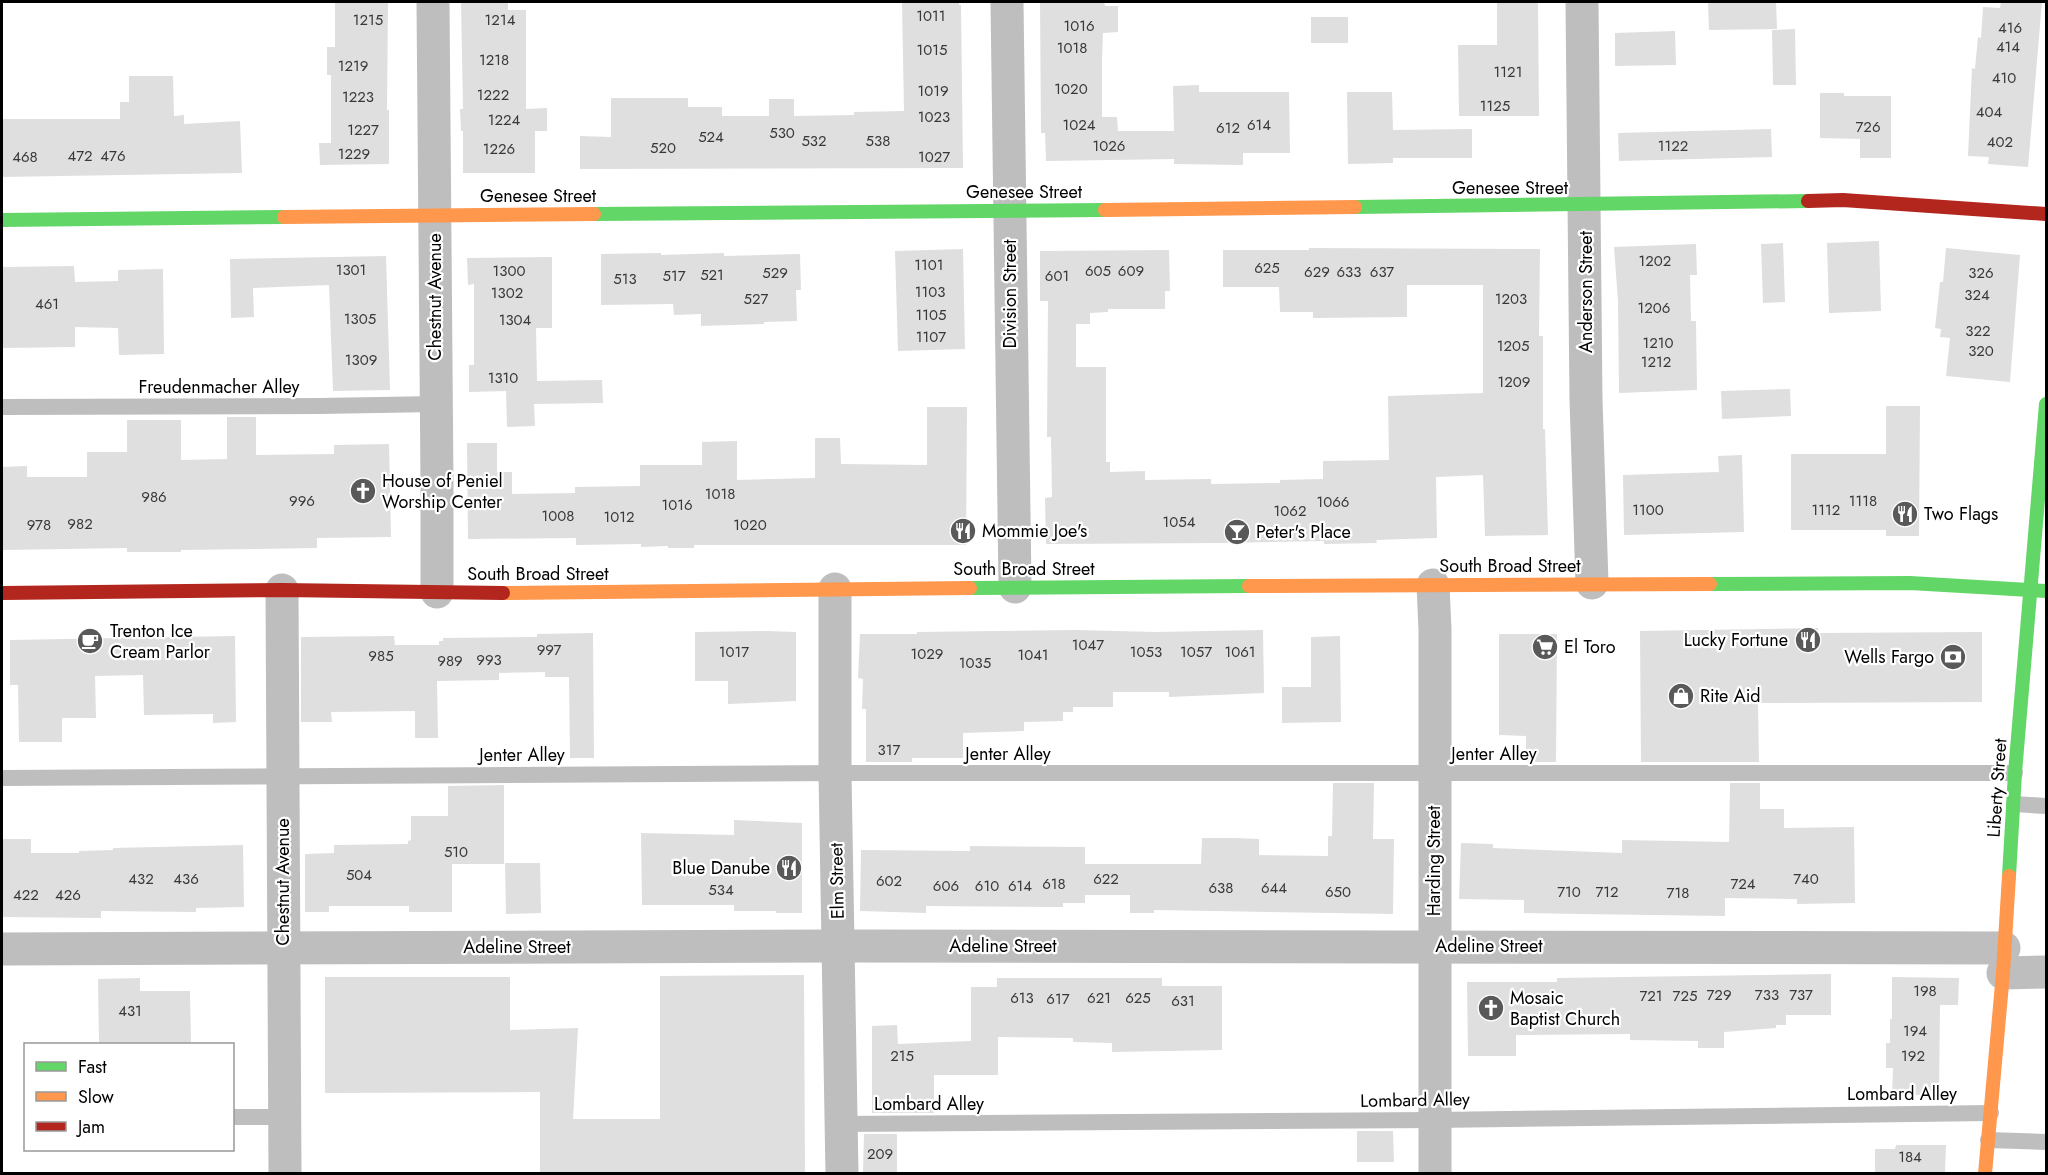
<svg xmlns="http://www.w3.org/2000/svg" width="2048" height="1175" viewBox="0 0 2048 1175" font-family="Jost,sans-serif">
<rect width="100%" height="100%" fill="#fff"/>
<g fill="#dfdfdf">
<path d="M335,2H388L387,110H389V164L320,165L319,143H331V75H327V47H335Z"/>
<path d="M461,2H508V10H526V109L547,108V131H535V173H463V131H461L460,109H463Z"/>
<path d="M902,2H959V5H961L963,168L580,169V136L611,137V98H688V107H722V116H769V99H794V116L854,115V112L904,111Z"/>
<path d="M1040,2H1104L1105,6H1118V32L1103,33L1102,59V117H1117L1118,131H1174L1173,86L1199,85V92H1289L1290,153H1243V165L1174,164V159L1046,161L1045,133H1041Z"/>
<path d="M1497,2H1538L1539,116H1459L1458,45H1497Z"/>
<path d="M1708,2H1776L1777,29L1709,30Z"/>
<path d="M2001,2H2042L2028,167L1988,164L1989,157L1968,156L1972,68L1975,69L1978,37L1981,38L1983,7L2000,8Z"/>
<rect x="1311" y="17" width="37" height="26"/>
<path d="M1795,29L1796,85H1773L1772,30Z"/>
<path d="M1675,31L1676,65L1615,66V33Z"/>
<path d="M129,76H173L174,116L184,115V124L240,121L242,173L2,177V119H120V102H129Z"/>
<path d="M1347,92H1392L1393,130L1472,129V158H1393V163L1348,164Z"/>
<path d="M1820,93H1844V96H1891V158H1860V139L1820,138Z"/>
<path d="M1771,129L1772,157L1619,161L1618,133Z"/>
<path d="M1879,241L1881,311L1829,313L1827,243Z"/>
<path d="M1783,243L1785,302L1763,303L1761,244Z"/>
<path d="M1696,244L1697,275H1690L1691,321H1696L1697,390L1619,393L1618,301L1614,247Z"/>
<path d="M1309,248L1540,249L1539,336H1543V429H1545L1548,535L1485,536L1483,475L1436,477L1437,538L1376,540L1377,543L1324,544V541L1221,543L1046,544L1045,498L1052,497L1051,437H1047L1048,301H1040V251L1169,250L1170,291H1165V309H1108V312L1090,313V324H1076V367H1106V462H1110V472L1145,471V480L1211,479V484L1280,483V480L1323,479V461L1389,460L1388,396L1483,393V285H1407V317L1313,318V312H1280L1279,287H1223V250H1309Z"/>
<path d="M1946,248L2020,255L2010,382L1946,376L1950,338L1940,337L1941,329L1935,328L1940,282H1943Z"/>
<path d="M963,249L965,349L898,351L895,251Z"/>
<path d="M661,253V255L724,253V256L800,254L801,290H796L797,321L764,322V324L701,326V314L674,315L673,304L601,305V254Z"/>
<path d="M386,256L390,390L333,391L329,285L253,288L254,317L231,318L230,259Z"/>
<path d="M552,257V328H536L537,381L602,380L603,403L534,404L535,426L507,427L506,391L469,392V365H474V284L468,285L467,258Z"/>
<path d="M74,266L75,282L118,281V270L163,269L164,354L119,355L118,328L75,327V347L2,348V267Z"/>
<path d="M1790,389L1791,416L1722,419L1721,391Z"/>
<path d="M1886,406H1920L1919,536H1886V530H1791V454H1886Z"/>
<path d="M927,407H967L966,545H694V548H668V546L641,547V544L576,545V538L468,539L467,443H497V472H512V494L575,493V487L640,486V465H702V442L737,441V480L815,478V438H840L841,464L927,465Z"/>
<path d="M227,417H256V455L334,454V445L389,444L391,537L317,538V548L181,550V552H127V548L2,550V467L27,466V477H87V452H127V420H181V460L227,459Z"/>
<path d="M1742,455L1744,532L1624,535L1623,475L1719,472L1718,456Z"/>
<path d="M1818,628V633L1982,632V702L1758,703L1759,762H1641L1640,631Z"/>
<path d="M1076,630L1156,632L1263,630L1264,693L1169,697V692H1113V707H1073V712H1063V721L1024,722V731L963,733V758H912V762H866V709H862L863,679L858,678L860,634H917V632Z"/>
<path d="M766,631L796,632V701L728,704V681H695V632Z"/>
<path d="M593,633L594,758H570L569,677H545V672L499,673V680L437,681L438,738H415V711L331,712L332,722H301V637L394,636L395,645H439V641H443V638L537,637V634Z"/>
<path d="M1499,634H1557L1556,762H1526V736L1499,735Z"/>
<path d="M235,636L236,722L213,723V714L144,715L143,675L95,676L96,718H62V742H19L18,685H10V640Z"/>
<path d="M1340,636L1341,722L1282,723V687H1311V637Z"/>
<path d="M1333,783H1374L1373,839H1394L1393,914L1154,910V913H1130V895H1085V903H1063V907L926,906V913L860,911L861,850L970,851V846L1085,847V864H1201L1202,838H1235L1259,839V855L1328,856V836H1332Z"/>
<path d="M1730,783H1760V809H1784V828L1854,827L1855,903L1797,904V899L1725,898V916L1580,914L1524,913V900L1459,899L1461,843L1493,844V848L1622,853V840L1729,842Z"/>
<path d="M504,785V864H452V912H409V906H329V912H305V854L334,853V845L408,844V841L411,840V816H448V786Z"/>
<path d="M734,820L802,823V913H776V911H734V905H642L641,833L734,835Z"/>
<path d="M2,839H31V853H79V851L113,850V848L243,845L244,907L196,908V912L101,911V918L2,917Z"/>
<path d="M505,863H540L541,913L506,914Z"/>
<path d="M1831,974V1015H1786V1025H1776V1028L1724,1032V1048H1698V1041L1630,1040V1034L1516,1035V1056H1468L1467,982H1557V978Z"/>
<path d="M804,975L805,1173H540V1092L325,1093V977H510V1030L578,1028L573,1119H660V976Z"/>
<path d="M1892,977L1959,978L1958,1005H1940L1939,1095H1892L1893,1068H1886V1043H1890V1019H1892Z"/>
<path d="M140,978V991H190L191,1044H99L98,979Z"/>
<path d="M997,978H1162V986H1222V1050L1112,1052V1043L1073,1042V1038L998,1037V1075H934V1113H872V1026L897,1025L898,1044L971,1041V987H997Z"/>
<path d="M1357,1131H1393L1394,1162H1357Z"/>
<path d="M864,1134H897V1173H863Z"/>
<path d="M1896,1145H1946L1945,1173H1875V1149H1895Z"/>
</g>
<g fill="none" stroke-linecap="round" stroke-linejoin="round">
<g stroke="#bebebe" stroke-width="16">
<path d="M2,407L319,406L436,404"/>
<path d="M2,778L835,773H2015"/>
<path d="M2014,804L2046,806"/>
<path d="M232,1117H284"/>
<path d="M840,1124L1434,1120L1991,1113"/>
<path d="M1988,1140L2046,1142"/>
</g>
<g stroke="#bebebe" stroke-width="33">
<path d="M433,2L437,483V592"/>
<path d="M1007,2L1015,587"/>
<path d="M1582,2L1586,400L1592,583"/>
<path d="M1433,585L1435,630V1174"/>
<path d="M835,589V773L842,1174"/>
<path d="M282,590L285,1174"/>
<path d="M2,949L838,946L2004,948"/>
<path d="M2003,973L2046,972"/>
</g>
<g stroke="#63d668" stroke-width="14">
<path d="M1355,207L1808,201"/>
<path d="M594,214L1105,210"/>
<path d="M2,220L284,217"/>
<path d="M1710,584L1910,583L2046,591"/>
<path d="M970,588L1249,586"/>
<path d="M2009,876L2015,773L2046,404"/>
</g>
<g stroke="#ff974d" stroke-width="14">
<path d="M1105,210L1355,207"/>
<path d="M284,217L594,214"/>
<path d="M1249,586L1710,584"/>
<path d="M503,593L970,588"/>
<path d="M1985,1174L2003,973L2009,876"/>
</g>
<g stroke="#b3261e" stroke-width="14">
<path d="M1808,201L1843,200L2046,214"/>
<path d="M2,593L282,590L503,593"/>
</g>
</g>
<defs>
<g id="church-disc" transform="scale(1.35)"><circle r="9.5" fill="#595959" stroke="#fff"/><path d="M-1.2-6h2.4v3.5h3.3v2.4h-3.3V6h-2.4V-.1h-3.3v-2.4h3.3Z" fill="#fff"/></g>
<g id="restaurant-disc" transform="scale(1.35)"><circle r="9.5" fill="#595959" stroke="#fff"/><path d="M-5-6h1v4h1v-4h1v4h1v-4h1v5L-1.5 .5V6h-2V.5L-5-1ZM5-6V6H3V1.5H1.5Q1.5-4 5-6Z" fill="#fff"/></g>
<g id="bar-disc" transform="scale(1.35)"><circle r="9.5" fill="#595959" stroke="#fff"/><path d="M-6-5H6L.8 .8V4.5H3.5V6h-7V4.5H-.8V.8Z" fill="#fff"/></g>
<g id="cafe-disc" transform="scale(1.35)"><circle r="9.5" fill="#595959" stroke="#fff"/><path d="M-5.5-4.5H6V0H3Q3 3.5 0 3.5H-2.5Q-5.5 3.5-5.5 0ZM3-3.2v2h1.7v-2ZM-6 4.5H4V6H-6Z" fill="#fff"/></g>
<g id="supermarket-disc" transform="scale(1.35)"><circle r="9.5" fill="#595959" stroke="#fff"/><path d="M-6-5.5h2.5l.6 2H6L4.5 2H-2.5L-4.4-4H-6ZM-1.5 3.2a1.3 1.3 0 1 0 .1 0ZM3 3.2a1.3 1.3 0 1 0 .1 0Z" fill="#fff"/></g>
<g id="bank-disc" transform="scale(1.35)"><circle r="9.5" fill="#595959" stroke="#fff"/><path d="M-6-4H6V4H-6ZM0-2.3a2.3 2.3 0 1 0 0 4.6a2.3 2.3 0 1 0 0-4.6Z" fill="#fff"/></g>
<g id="shop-disc" transform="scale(1.35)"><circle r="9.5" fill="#595959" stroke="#fff"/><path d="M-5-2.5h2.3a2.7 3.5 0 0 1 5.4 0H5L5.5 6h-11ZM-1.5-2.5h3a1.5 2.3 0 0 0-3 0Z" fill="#fff"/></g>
</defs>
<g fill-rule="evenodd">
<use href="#church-disc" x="363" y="491"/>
<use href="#restaurant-disc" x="1905" y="514"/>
<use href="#restaurant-disc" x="963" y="531"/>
<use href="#bar-disc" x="1237" y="532"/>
<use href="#restaurant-disc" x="1808" y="640"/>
<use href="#cafe-disc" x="90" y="641"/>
<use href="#supermarket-disc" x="1545" y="647"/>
<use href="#bank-disc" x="1953" y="657"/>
<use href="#shop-disc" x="1681" y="696"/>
<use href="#restaurant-disc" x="789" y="868"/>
<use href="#church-disc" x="1491" y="1008"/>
</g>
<g text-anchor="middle" stroke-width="4.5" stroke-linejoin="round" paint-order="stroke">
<g font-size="15" fill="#383838">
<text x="931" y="21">1011</text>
<text x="368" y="25">1215</text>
<text x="500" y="25">1214</text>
<text x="1079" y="31">1016</text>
<text x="2010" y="33">416</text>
<text x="2008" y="52">414</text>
<text x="1072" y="53">1018</text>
<text x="932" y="55">1015</text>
<text x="494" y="65">1218</text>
<text x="353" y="71">1219</text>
<text x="1508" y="77">1121</text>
<text x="2004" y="83">410</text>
<text x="1071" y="94">1020</text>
<text x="933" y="96">1019</text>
<text x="493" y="100">1222</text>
<text x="358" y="102">1223</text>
<text x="1495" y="111">1125</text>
<text x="1989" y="117">404</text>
<text x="934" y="122">1023</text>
<text x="504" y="125">1224</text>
<text x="1079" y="130">1024</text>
<text x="1259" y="130">614</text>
<text x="1868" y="132">726</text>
<text x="1228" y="133">612</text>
<text x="363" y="135">1227</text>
<text x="782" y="138">530</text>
<text x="711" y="142">524</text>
<text x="814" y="146">532</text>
<text x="878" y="146">538</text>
<text x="2000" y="147">402</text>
<text x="1109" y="151">1026</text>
<text x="1673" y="151">1122</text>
<text x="663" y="153">520</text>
<text x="499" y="154">1226</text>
<text x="354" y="159">1229</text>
<text x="80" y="161">472</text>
<text x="113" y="161">476</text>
<text x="25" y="162">468</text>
<text x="934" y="162">1027</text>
<text x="1655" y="266">1202</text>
<text x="929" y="270">1101</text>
<text x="1267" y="273">625</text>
<text x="351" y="275">1301</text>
<text x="509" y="276">1300</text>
<text x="1098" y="276">605</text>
<text x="1131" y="276">609</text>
<text x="1317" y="277">629</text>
<text x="1349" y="277">633</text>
<text x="1382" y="277">637</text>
<text x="775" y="278">529</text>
<text x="1981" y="278">326</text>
<text x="712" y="280">521</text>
<text x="674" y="281">517</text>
<text x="1057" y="281">601</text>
<text x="625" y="284">513</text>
<text x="930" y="297">1103</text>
<text x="507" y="298">1302</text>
<text x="1977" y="300">324</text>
<text x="756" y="304">527</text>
<text x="1511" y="304">1203</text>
<text x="47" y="309">461</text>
<text x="1654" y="313">1206</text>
<text x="931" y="320">1105</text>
<text x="360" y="324">1305</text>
<text x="515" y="325">1304</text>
<text x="1978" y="336">322</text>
<text x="931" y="342">1107</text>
<text x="1658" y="348">1210</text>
<text x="1513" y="351">1205</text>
<text x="1981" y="356">320</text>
<text x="361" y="365">1309</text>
<text x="1656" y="367">1212</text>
<text x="503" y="383">1310</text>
<text x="1514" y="387">1209</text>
<text x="720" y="499">1018</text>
<text x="154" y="502">986</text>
<text x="302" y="506">996</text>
<text x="1863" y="506">1118</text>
<text x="1333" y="507">1066</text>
<text x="677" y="510">1016</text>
<text x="1648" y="515">1100</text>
<text x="1826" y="515">1112</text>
<text x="1290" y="516">1062</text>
<text x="558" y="521">1008</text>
<text x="619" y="522">1012</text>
<text x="1179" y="527">1054</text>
<text x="80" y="529">982</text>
<text x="39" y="530">978</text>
<text x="750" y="530">1020</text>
<text x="1088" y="650">1047</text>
<text x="549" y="655">997</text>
<text x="734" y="657">1017</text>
<text x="1146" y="657">1053</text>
<text x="1196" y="657">1057</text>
<text x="1240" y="657">1061</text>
<text x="927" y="659">1029</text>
<text x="1033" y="660">1041</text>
<text x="381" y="661">985</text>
<text x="489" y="665">993</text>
<text x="450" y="666">989</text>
<text x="975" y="668">1035</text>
<text x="889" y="755">317</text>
<text x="456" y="857">510</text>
<text x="359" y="880">504</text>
<text x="141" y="884">432</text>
<text x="186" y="884">436</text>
<text x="1106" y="884">622</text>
<text x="1806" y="884">740</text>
<text x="889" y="886">602</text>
<text x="1054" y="889">618</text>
<text x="1743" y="889">724</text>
<text x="946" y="891">606</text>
<text x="987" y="891">610</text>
<text x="1020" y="891">614</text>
<text x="1221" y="893">638</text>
<text x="1274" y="893">644</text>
<text x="721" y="895">534</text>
<text x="1338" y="897">650</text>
<text x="1569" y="897">710</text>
<text x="1607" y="897">712</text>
<text x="1678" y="898">718</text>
<text x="26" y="900">422</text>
<text x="68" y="900">426</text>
<text x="1925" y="996">198</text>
<text x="1719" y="1000">729</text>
<text x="1767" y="1000">733</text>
<text x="1801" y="1000">737</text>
<text x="1651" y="1001">721</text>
<text x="1685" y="1001">725</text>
<text x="1022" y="1003">613</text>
<text x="1099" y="1003">621</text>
<text x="1138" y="1003">625</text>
<text x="1058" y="1004">617</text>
<text x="1183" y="1006">631</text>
<text x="130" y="1016">431</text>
<text x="1915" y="1036">194</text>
<text x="902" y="1061">215</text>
<text x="1913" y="1061">192</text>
<text x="880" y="1159">209</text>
<text x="1910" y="1162">184</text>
</g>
<g font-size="18" fill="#000" stroke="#fff">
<text x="1510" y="194">Genesee Street</text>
<text x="1024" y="198">Genesee Street</text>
<text x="538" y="202">Genesee Street</text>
<text transform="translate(1586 292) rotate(-90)" y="6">Anderson Street</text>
<text transform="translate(1010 294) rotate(-90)" y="6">Division Street</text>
<text transform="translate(435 297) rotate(-90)" y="6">Chestnut Avenue</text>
<text x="219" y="393">Freudenmacher Alley</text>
<text x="1510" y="572">South Broad Street</text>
<text x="1024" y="575">South Broad Street</text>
<text x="538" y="580">South Broad Street</text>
<text x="1008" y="760">Jenter Alley</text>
<text x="1494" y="760">Jenter Alley</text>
<text x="522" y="761">Jenter Alley</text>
<text transform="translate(1997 788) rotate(-86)" y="6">Liberty Street</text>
<text transform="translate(1434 861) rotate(-90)" y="6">Harding Street</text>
<text transform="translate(837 881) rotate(-91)" y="6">Elm Street</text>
<text transform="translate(283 882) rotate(-90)" y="6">Chestnut Avenue</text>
<text x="1003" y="952">Adeline Street</text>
<text x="1489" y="952">Adeline Street</text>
<text x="517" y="953">Adeline Street</text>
<text x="1902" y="1100">Lombard Alley</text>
<text transform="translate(1415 1100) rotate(-1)" y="6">Lombard Alley</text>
<text x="929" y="1110">Lombard Alley</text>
</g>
<g font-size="18" fill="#000" stroke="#fff" text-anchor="start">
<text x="382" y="487">House of Peniel<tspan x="382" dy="21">Worship Center</tspan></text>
<text x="1924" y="520">Two Flags</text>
<text x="982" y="537">Mommie Joe's</text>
<text x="1256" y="538">Peter's Place</text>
<text x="110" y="637">Trenton Ice<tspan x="110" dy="21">Cream Parlor</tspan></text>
<text x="1788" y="646" text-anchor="end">Lucky Fortune</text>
<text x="1564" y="653">El Toro</text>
<text x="1934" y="663" text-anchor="end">Wells Fargo</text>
<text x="1700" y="702">Rite Aid</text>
<text x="770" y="874" text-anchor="end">Blue Danube</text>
<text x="1510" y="1004">Mosaic<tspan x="1510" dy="21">Baptist Church</tspan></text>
</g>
</g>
<rect width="2048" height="1175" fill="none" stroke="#000000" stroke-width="6"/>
<rect x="24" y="1043" width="210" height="108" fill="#ffffff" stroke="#999999" stroke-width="1.5"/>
<rect x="36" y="1062" width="30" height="9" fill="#63d668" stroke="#999999" stroke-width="1.5"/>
<text x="78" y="1073" font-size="18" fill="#000000">Fast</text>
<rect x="36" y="1092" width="30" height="9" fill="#ff974d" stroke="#999999" stroke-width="1.5"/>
<text x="78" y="1103" font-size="18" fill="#000000">Slow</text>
<rect x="36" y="1122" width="30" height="9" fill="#b3261e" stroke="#999999" stroke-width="1.5"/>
<text x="78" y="1133" font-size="18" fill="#000000">Jam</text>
</svg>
